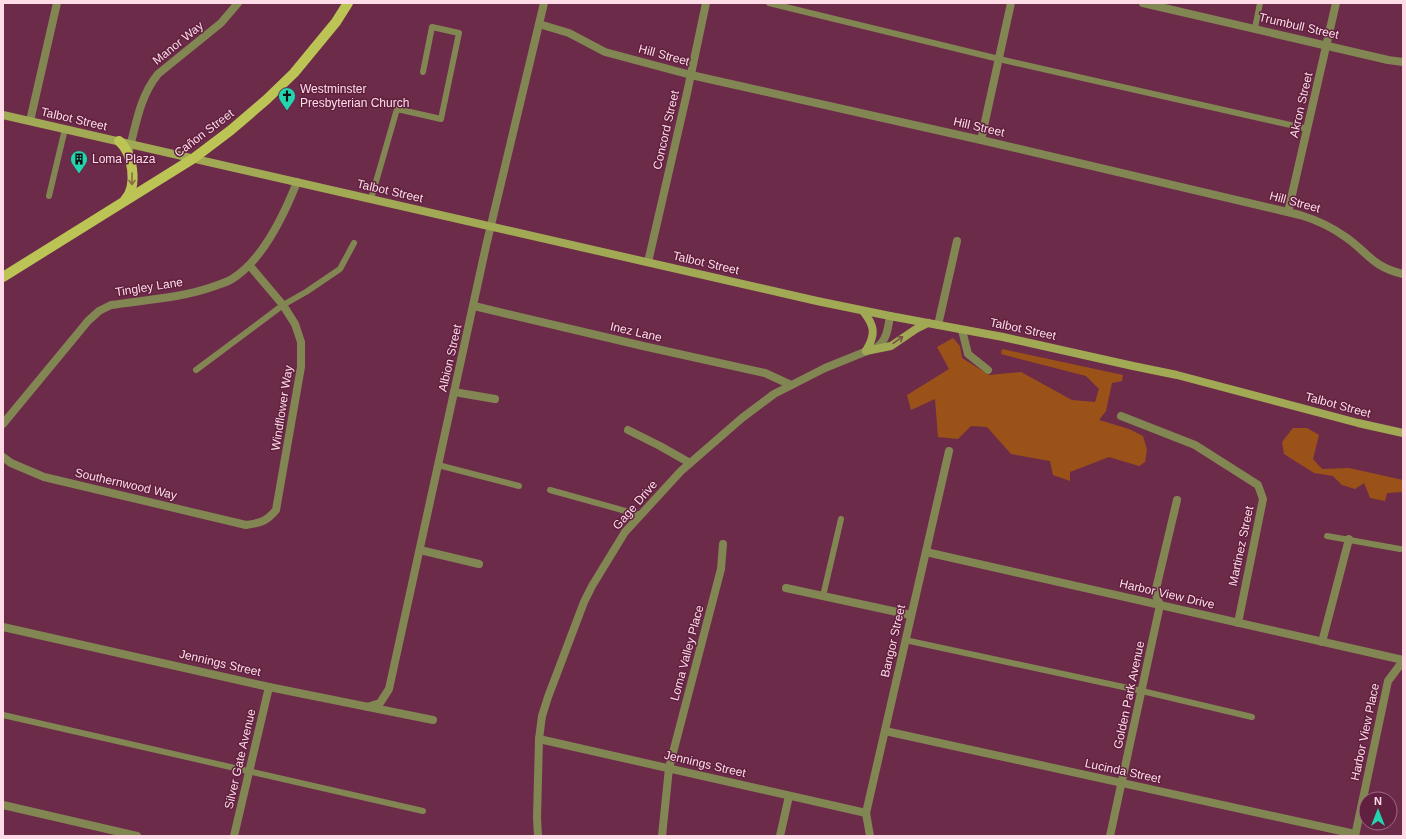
<svg xmlns="http://www.w3.org/2000/svg" width="1406" height="839" viewBox="0 0 1406 839" font-family="Arial,sans-serif">
<rect width="100%" height="100%" fill="#6d2b4a"/>
<g fill="#9b5219">
<path d="M953,338L960,346L962,358L989,375L1021,372L1072,400L1095,402L1099,389L1086,376L1001,354L1002,349L1123,375L1122,381L1112,383L1106,411L1099,420L1129,429L1143,436L1147,450L1145,462L1139,466L1109,457L1070,472V481L1053,475L1050,461L1011,454L987,427L971,426L958,439L938,437L935,399L911,410L907,395L949,369L937,347Z"/>
<path d="M1293,428H1307L1319,435L1313,459L1322,469L1349,468L1403,480V492L1387,493L1385,501L1370,498L1364,483L1355,489L1342,485L1333,476L1314,473L1284,454L1282,442Z"/>
</g>
<g fill="none" stroke-linecap="round" stroke-linejoin="round">
<g stroke="#818653" stroke-width="6">
<path d="M769,3L999,59L1308,129"/>
<path d="M1255,28L1260,3"/>
<path d="M49,196L65,129"/>
<path d="M371,199L397,109L441,119L459,33L432,27L423,72"/>
<path d="M196,370L283,305L306,292L340,269L354,243"/>
<path d="M438,465L519,486"/>
<path d="M550,490L640,515"/>
<path d="M1327,536L1400,549"/>
<path d="M823,596L841,519"/>
<path d="M905,640L1142,691L1252,717"/>
<path d="M3,715L423,811"/>
</g>
<g stroke="#818653" stroke-width="8">
<path d="M1143,3L1388,60L1403,62"/>
<path d="M539,24L569,33L605,52L691,75L981,140L1300,215C1317,220 1332,227 1347,238C1369,254 1373,267 1403,274"/>
<path d="M30,121L57,3"/>
<path d="M981,140L1011,3"/>
<path d="M129,151C136,124 140,96 158,74L221,23L238,3"/>
<path d="M1288,212L1336,3"/>
<path d="M648,262L687,93L706,3"/>
<path d="M474,306L643,346L765,373L791,385"/>
<path d="M938,325L957,241"/>
<path d="M962,330L968,354L988,370"/>
<path d="M454,392L495,399"/>
<path d="M1121,416L1195,445L1258,485L1263,499L1238,623"/>
<path d="M3,424L88,321L99,311L111,305C145,300 182,298 215,286C221,284 227,282 232,279C263,260 284,215 297,182"/>
<path d="M628,430L660,446L690,463"/>
<path d="M3,457L11,463L44,477L246,525C261,523 267,521 276,510L301,367V342L295,324L283,305L250,266"/>
<path d="M420,550L479,564"/>
<path d="M926,552L1403,660"/>
<path d="M786,588L911,615"/>
<path d="M1160,605L1155,593L1177,500"/>
<path d="M3,627L269,687L433,720"/>
<path d="M1322,642L1349,539"/>
<path d="M367,707L380,703L389,689L486,246L544,3"/>
<path d="M885,731L1355,834"/>
<path d="M539,739L866,813"/>
<path d="M3,805L137,836"/>
<path d="M234,836L269,687"/>
<path d="M538,836L537,818L539,739L542,716L548,697L584,602L592,586L625,532L681,471L742,418L774,394L825,368L877,347C887,340 888,328 890,316"/>
<path d="M662,836L669,768L721,569L723,544"/>
<path d="M780,836L789,796"/>
<path d="M870,836L866,813L949,451"/>
<path d="M1110,836L1160,605"/>
<path d="M1355,836L1388,681L1403,661"/>
</g>
<g stroke="#a2a955" stroke-width="8">
<path d="M3,115L817,301L890,316L1003,337L1133,366L1177,375L1358,423L1403,433"/>
<path d="M863,311C875,326 876,334 866,351"/>
<path d="M866,351L891,346L916,329L928,323"/>
</g>
<g stroke="#bbc454" stroke-width="10">
<path d="M119,141C133,153 138,186 125,200"/>
<path d="M3,277L194,158L231,130L266,100L294,73L336,22L348,3"/>
</g>
</g>
<defs><path id="oneway-shaft" d="M-6 0H5M1.5-3L5.5 0L1.5 3" fill="none" stroke-width="1.6" stroke-linecap="round" stroke-linejoin="round"/></defs>
<use stroke="#8a6a48" href="#oneway-shaft" transform="translate(132 179) rotate(91)"/>
<use stroke="#785047" href="#oneway-shaft" transform="translate(898 340) rotate(-35)"/>
<defs>
<g id="church-pin" transform="scale(0.9)"><path d="M0 17L-7.5 6A9.5 9.5 0 1 1 7.5 6Z" fill="#22d5af" stroke="#61203f"/><path d="M-1.2-6h2.4v3.5h3.3v2.4h-3.3V6h-2.4V-.1h-3.3v-2.4h3.3Z" fill="#111"/></g>
<g id="building-pin" transform="scale(0.9)"><path d="M0 17L-7.5 6A9.5 9.5 0 1 1 7.5 6Z" fill="#22d5af" stroke="#61203f"/><path d="M-4-6H4V6H1V3H-1V6H-4ZM-2.5-4.3h1.7v1.8h-1.7ZM.8-4.3h1.7v1.8H.8ZM-2.5-1h1.7V.8h-1.7ZM.8-1h1.7V.8H.8Z" fill="#111"/></g>
</defs>
<g fill-rule="evenodd">
<use href="#church-pin" x="287" y="96"/>
<use href="#building-pin" x="79" y="159"/>
</g>
<g text-anchor="middle" stroke-width="3" stroke-linejoin="round" paint-order="stroke">
<g font-size="12" fill="#fddce8" stroke="#61203f">
<text transform="translate(1299 26) rotate(13)" y="4">Trumbull Street</text>
<text transform="translate(178 43) rotate(-39)" y="4">Manor Way</text>
<text transform="translate(664 55) rotate(15)" y="4">Hill Street</text>
<text transform="translate(1301 105) rotate(-77)" y="4">Akron Street</text>
<text transform="translate(74 119) rotate(13)" y="4">Talbot Street</text>
<text transform="translate(979 127) rotate(13)" y="4">Hill Street</text>
<text transform="translate(666 130) rotate(-77)" y="4">Concord Street</text>
<text transform="translate(204 133) rotate(-37)" y="4">Cañon Street</text>
<text transform="translate(390 191) rotate(13)" y="4">Talbot Street</text>
<text transform="translate(1295 202) rotate(15)" y="4">Hill Street</text>
<text transform="translate(706 263) rotate(13)" y="4">Talbot Street</text>
<text transform="translate(149 287) rotate(-9)" y="4">Tingley Lane</text>
<text transform="translate(1023 329) rotate(12)" y="4">Talbot Street</text>
<text transform="translate(636 332) rotate(13)" y="4">Inez Lane</text>
<text transform="translate(450 358) rotate(-77)" y="4">Albion Street</text>
<text transform="translate(1338 405) rotate(15)" y="4">Talbot Street</text>
<text transform="translate(282 408) rotate(-81)" y="4">Windflower Way</text>
<text transform="translate(126 484) rotate(13)" y="4">Southernwood Way</text>
<text transform="translate(635 505) rotate(-49)" y="4">Gage Drive</text>
<text transform="translate(1241 546) rotate(-78)" y="4">Martinez Street</text>
<text transform="translate(1167 594) rotate(13)" y="4">Harbor View Drive</text>
<text transform="translate(893 641) rotate(-77)" y="4">Bangor Street</text>
<text transform="translate(687 653) rotate(-75)" y="4">Loma Valley Place</text>
<text transform="translate(220 663) rotate(13)" y="4">Jennings Street</text>
<text transform="translate(1129 695) rotate(-78)" y="4">Golden Park Avenue</text>
<text transform="translate(1365 732) rotate(-78)" y="4">Harbor View Place</text>
<text transform="translate(240 759) rotate(-77)" y="4">Silver Gate Avenue</text>
<text transform="translate(705 764) rotate(13)" y="4">Jennings Street</text>
<text transform="translate(1123 771) rotate(12)" y="4">Lucinda Street</text>
</g>
<g font-size="12" fill="#fddce8" stroke="#61203f" text-anchor="start">
<text x="300" y="93">Westminster<tspan x="300" dy="14">Presbyterian Church</tspan></text>
<text x="92" y="163">Loma Plaza</text>
</g>
</g>
<rect width="1406" height="839" fill="none" stroke="#fddce8" stroke-width="8"/>
<g transform="translate(1378 811)"><circle r="19" fill="#61203f" stroke="#9f6b83"/>
<path d="M0-3L7 15L0 10L-7 15Z" fill="#22d5af"/>
<text y="-6" font-size="11" font-weight="bold" text-anchor="middle" fill="#fddce8">N</text>
</g>
</svg>
